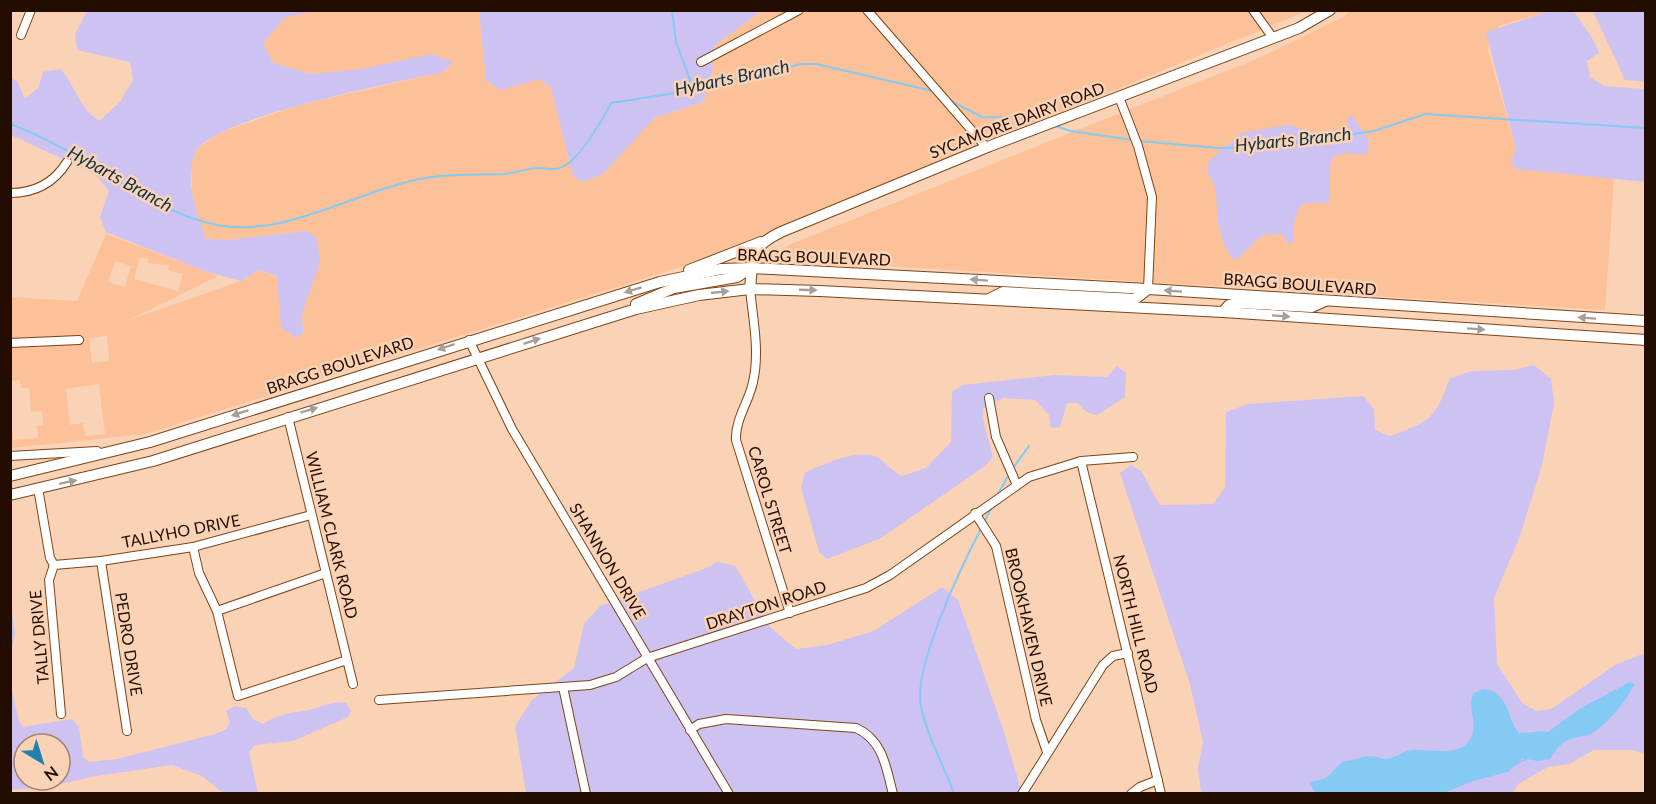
<svg xmlns="http://www.w3.org/2000/svg" width="1656" height="804" viewBox="0 0 1656 804" font-family="Lato,sans-serif">
<rect width="100%" height="100%" fill="#fad2b6"/>
<g fill="#fcc199" fill-rule="evenodd">
<path d="M315,10L479,11L486,80L500,90L540,79L551,88L573,177L630,143L654,118L703,102L712,73L715,45L761,11H1307L697,262L145,434L11,448L10,405L13,440L38,438L37,426L43,425L42,411L31,412L29,388H21L20,380L11,381V297L77,301L106,234L218,276L129,320L241,281L259,270L277,277L303,333L302,314L317,238L307,231L228,240L206,239L193,206L191,165L197,149L219,133L299,105L443,72L452,62L311,74L273,63L263,44L284,18ZM140,257L148,259V263L169,265L168,270L183,274L178,291L134,279ZM115,261L131,266L125,287L108,282ZM107,336L109,361L92,363L89,338ZM99,384L105,434L85,436L83,423L70,425L66,389Z"/>
<path d="M1351,11H1550L1499,26L1488,50L1516,149V169L1614,178L1605,310L789,260L783,255L782,250L791,244L1259,58L1343,17Z"/>
</g>
<g fill="#cdc2f1" fill-rule="evenodd">
<path d="M87,11H315L284,18L263,44L273,63L311,74L361,69L432,54L453,62L443,72C398,82 219,116 197,150C182,173 197,216 206,239L228,240L307,231L317,238L320,262L302,314L303,333L296,338L281,327L277,276L259,270L241,281L207,272L106,232L100,217L109,191L95,174L11,135V78L17,81L25,99L38,88L43,72L61,69C76,88 79,107 99,121L120,102L133,80L130,62L77,50L75,34Z"/>
<path d="M479,11H761L715,45L712,73L703,102L654,118L604,173L584,182L573,177L551,88L540,79L500,90L486,80Z"/>
<path d="M1550,11H1574C1582,25 1594,37 1599,53L1587,61L1590,77L1604,86L1645,89V182L1516,169L1511,161L1516,149L1486,32Z"/>
<path d="M1593,11H1645V82L1625,80Z"/>
<path d="M1352,115L1370,143L1366,155L1346,153L1333,157C1326,171 1333,187 1328,203H1306L1299,207L1294,223V241L1288,244L1283,235C1249,230 1257,250 1233,260C1224,247 1218,230 1217,214C1216,197 1218,186 1207,172L1209,161L1241,133L1287,125L1324,135L1348,129V119Z"/>
<path d="M1534,365L1551,379L1554,403L1542,465L1520,536L1494,598L1497,664L1523,704L1537,711L1551,709L1617,664L1645,653V754L1632,750H1594L1569,764L1548,767L1518,784L1513,793H1201L1198,768L1203,742L1190,684L1120,473L1131,465L1141,471L1160,505L1213,504L1225,488L1226,412L1248,404L1363,396L1374,409L1375,430L1390,436C1431,421 1435,419 1450,378L1472,371L1514,370Z"/>
<path d="M1117,366L1126,373L1125,397L1097,415L1086,412L1078,403H1067L1060,427L1051,428L1049,415L1035,400L1003,398L983,409C983,430 989,437 993,457L984,467L879,539L827,559L819,552L801,487L805,473C821,464 862,447 879,458C887,464 893,472 902,476L926,468L951,442L952,391L963,385L1055,375L1107,377Z"/>
<path d="M718,562L735,566L771,628L796,649L827,645L874,631L942,587L958,600L1004,732L1022,793H526L515,726L532,700L574,668L584,624L600,606L704,569Z"/>
<path d="M10,596L15,634L11,652H10Z"/>
<path d="M10,681L19,722L23,727L72,719L79,727L83,757L89,762L117,759L215,734L226,729L230,722L226,711L235,706L246,708L253,719L263,724C277,715 287,713 304,711C320,709 329,700 346,703L351,711L348,717L293,741L255,745L249,752L258,793H223L202,776L172,765L96,776L46,787L11,790ZM24,744H60V780H24Z"/>
</g>
<path fill="#85caf3" d="M1630,682L1635,684C1624,703 1610,722 1592,733C1586,737 1580,736 1574,738C1561,741 1557,749 1550,759L1538,761L1522,758L1508,772L1473,781L1444,793H1316L1309,782C1336,778 1328,772 1344,761C1354,761 1362,756 1371,756C1376,756 1381,759 1385,759C1393,759 1400,753 1407,751C1425,747 1458,759 1470,740C1479,725 1467,708 1473,694L1482,689C1509,690 1506,717 1519,733C1528,734 1536,730 1548,732L1579,709Z"/>
<g fill="none" stroke-linecap="round" stroke-linejoin="round">
<g stroke="#85caf3" stroke-width="2">
<path d="M672,10L676,42L693,88"/>
<path d="M951,101L982,117L1040,118L1046,121"/>
<path d="M10,124C81,149 146,211 217,225C287,239 361,187 432,177C456,174 480,175 504,174C515,173 525,169 536,168C545,167 553,172 562,167C580,159 602,121 611,103L675,93L801,64H816L933,91"/>
<path d="M1056,126L1070,131L1133,140"/>
<path d="M1139,141L1218,148L1264,147L1374,131L1425,114L1646,128"/>
<path d="M1013,468L1029,446"/>
<path d="M998,494L1008,476"/>
<path d="M983,524L992,507"/>
<path d="M1514,765L1529,757"/>
<path d="M954,794C944,765 927,737 921,707C912,669 962,565 981,529"/>
</g>
<g stroke="#7d4415" stroke-width="10">
<g id="minor">
<path d="M867,10L987,148"/>
<path d="M1253,10L1273,38"/>
<path d="M21,35L31,10"/>
<path d="M701,62L799,10"/>
<path d="M1119,97L1138,146L1152,197L1148,289"/>
<path d="M10,193C35,193 54,183 67,162"/>
<path d="M750,289C753,319 760,352 753,382C749,402 735,419 736,440L790,613"/>
<path d="M469,340L512,429L729,794"/>
<path d="M10,343L79,340"/>
<path d="M989,398L996,437L1016,483"/>
<path d="M288,417L353,684"/>
<path d="M10,456L97,451"/>
<path d="M1081,461L1161,794"/>
<path d="M38,488L50,558L54,565"/>
<path d="M975,513L996,546L1036,720L1047,752"/>
<path d="M193,547L199,573L217,611L238,696L347,660"/>
<path d="M101,561L127,731"/>
<path d="M54,565L101,561L193,547L311,515"/>
<path d="M54,565L49,580L61,714"/>
<path d="M217,611L326,573"/>
<path d="M563,687L586,794"/>
<path d="M379,700L590,685L616,677L647,658L866,588L890,575L1029,477L1081,461L1133,457"/>
<path d="M690,730L699,724L726,719L856,728C883,740 886,767 893,794"/>
<path d="M1022,794L1103,665L1113,656L1128,653"/>
<path d="M1131,794L1140,787L1158,780"/>
</g>
</g>
<g stroke="#7d4415" stroke-width="12">
<g id="major">
<path d="M689,270L761,242"/>
<path d="M750,289C753,256 750,247 781,232L990,146L1299,28L1330,10"/>
<path d="M989,299L1003,292L1135,299L1148,289"/>
<path d="M636,304L674,288L737,277L749,269"/>
<path d="M1223,312L1229,305L1237,303L1312,307L1325,301"/>
<path d="M10,476L150,442L660,282L721,269L752,268L1148,289L1646,321"/>
<path d="M10,495L153,461L636,309L699,295L750,289L820,291L1223,312L1646,340"/>
</g>
</g>
<use href="#minor" stroke="#fff" stroke-width="8"/>
<use href="#major" stroke="#fff" stroke-width="10"/>
</g>
<defs><path id="oneway-solid" d="M-6-.8H1V-3.2L6.5 0L1 3.2V.8H-6Z" transform="scale(1.5)"/></defs>
<g fill="#a79e99">
<use href="#oneway-solid" transform="translate(979 280) rotate(-176)"/>
<use href="#oneway-solid" transform="translate(633 290) rotate(163)"/>
<use href="#oneway-solid" transform="translate(808 290) rotate(2)"/>
<use href="#oneway-solid" transform="translate(1173 291) rotate(-176)"/>
<use href="#oneway-solid" transform="translate(720 292) rotate(-6)"/>
<use href="#oneway-solid" transform="translate(1281 316) rotate(4)"/>
<use href="#oneway-solid" transform="translate(1587 318) rotate(-176)"/>
<use href="#oneway-solid" transform="translate(1476 329) rotate(4)"/>
<use href="#oneway-solid" transform="translate(532 341) rotate(-18)"/>
<use href="#oneway-solid" transform="translate(446 347) rotate(162)"/>
<use href="#oneway-solid" transform="translate(309 410) rotate(-17)"/>
<use href="#oneway-solid" transform="translate(240 413) rotate(162)"/>
<use href="#oneway-solid" transform="translate(68 482) rotate(-12)"/>
</g>
<g text-anchor="middle" stroke-width="5" stroke-linejoin="round" paint-order="stroke">
<g font-size="16" fill="#240d00" stroke="#fad2b6">
<text transform="translate(1017 120) rotate(-21)" y="6">SYCAMORE DAIRY ROAD</text>
<text transform="translate(814 257) rotate(2)" y="6">BRAGG BOULEVARD</text>
<text transform="translate(1300 284) rotate(4)" y="6">BRAGG BOULEVARD</text>
<text transform="translate(340 365) rotate(-18)" y="6">BRAGG BOULEVARD</text>
<text transform="translate(770 500) rotate(73)" y="6">CAROL STREET</text>
<text transform="translate(181 531) rotate(-11)" y="6">TALLYHO DRIVE</text>
<text transform="translate(332 535) rotate(76)" y="6">WILLIAM CLARK ROAD</text>
<text transform="translate(608 561) rotate(59)" y="6">SHANNON DRIVE</text>
<text transform="translate(766 605) rotate(-18)" y="6">DRAYTON ROAD</text>
<text transform="translate(1136 624) rotate(76)" y="6">NORTH HILL ROAD</text>
<text transform="translate(1029 627) rotate(77)" y="6">BROOKHAVEN DRIVE</text>
<text transform="translate(39 637) rotate(-95)" y="6">TALLY DRIVE</text>
<text transform="translate(129 644) rotate(81)" y="6">PEDRO DRIVE</text>
</g>
<g font-size="18" font-style="italic" fill="#102f40" stroke="#fad2b6">
<text transform="translate(732 78) rotate(-12)" y="6">Hybarts Branch</text>
<text transform="translate(1293 140) rotate(-6)" y="6">Hybarts Branch</text>
<text transform="translate(120 179) rotate(29)" y="6">Hybarts Branch</text>
</g>
</g>
<rect width="1656" height="804" fill="none" stroke="#240d00" stroke-width="24"/>
<g transform="translate(42 762) rotate(142)"><circle r="28" fill="#fad2b6" stroke="#a4836d" stroke-width="1.5"/>
<path d="M0-4.5L10 22L0 15L-10 22Z" fill="#2480ad"/>
<text y="-9" font-size="16" font-weight="bold" text-anchor="middle" fill="#240d00">N</text>
</g>
</svg>
